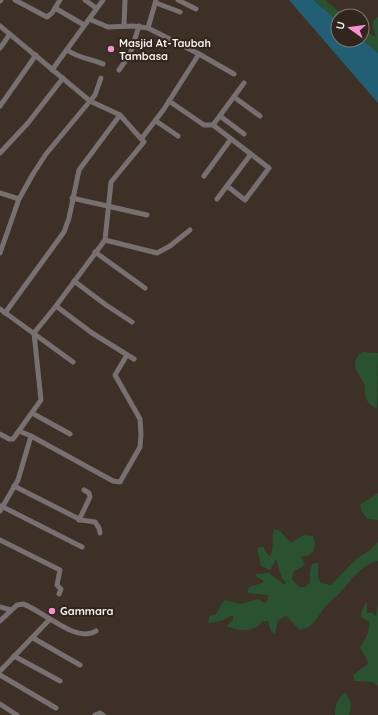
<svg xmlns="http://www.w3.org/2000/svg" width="378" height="715" viewBox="0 0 378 715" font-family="Quicksand,sans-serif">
<rect width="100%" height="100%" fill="#3c3027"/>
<g fill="#2a5231">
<path d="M313,0H325L344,16H338V21Z"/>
<path d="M378,17V53L362,40V29L376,37L373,28V21Z"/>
<path d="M362,352L378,353L377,409C370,405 365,401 365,392C365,390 365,387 365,386C360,373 347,365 362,352Z"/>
<path d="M378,493V520L368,519L362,512L360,505Z"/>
<path d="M274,529L280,531L291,543L304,535L313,536L315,542L314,551L309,555L301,557L305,565L293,572L292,579L299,587H306L310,582V572L312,564L318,563V578L321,583L331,585L356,559L370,550L378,542V561C361,564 349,583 338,595C333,599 328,603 324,608C316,618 314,628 300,630L286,616L278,620L275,634L271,631L268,621H263C253,633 239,632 227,626L233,619V615L221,621L208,623L209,616L215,615C220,610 219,605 225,600L241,604L258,599L265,603L268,599V595L247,593L249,587L262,583L264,581L257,577L255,574L269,573L285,585L286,582L282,579L276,559L270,570L261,566L257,548L263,546L266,553L270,556C275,546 271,538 274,529Z"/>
<path d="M367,601V613H372L376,616L378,603V686L373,682L355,681L353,675L368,664L366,657L360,648L368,633L369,622L361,617L362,610Z"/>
<path d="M346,693C351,701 352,706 349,715H335C335,705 337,698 346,693Z"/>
</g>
<path fill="#225f75" d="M289,0H313L338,21V40H362L378,53V103Z"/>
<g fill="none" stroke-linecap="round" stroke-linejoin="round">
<g stroke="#776f70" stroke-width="5">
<path d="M15,0L47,17L52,13L60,0"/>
<path d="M85,0L96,8"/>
<path d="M178,0L196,9"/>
<path d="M0,1L1,0"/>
<path d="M156,3L180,12"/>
<path d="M55,8L84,25"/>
<path d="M89,19L108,27L133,26L148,28L199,54L234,74"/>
<path d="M0,26L90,101L120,115L144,142L111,182L105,240L56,306L34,333"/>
<path d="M124,26L125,0"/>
<path d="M148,28L156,0"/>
<path d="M0,48L10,34"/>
<path d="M67,50C80,59 90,58 103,64"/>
<path d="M52,70L103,0"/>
<path d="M119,70L130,54L139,26"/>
<path d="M234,97L260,116"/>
<path d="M169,101L204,125H213L269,168L245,200L227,186"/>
<path d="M0,106L36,55"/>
<path d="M220,116L244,134"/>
<path d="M156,121L178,136"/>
<path d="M213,125L244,83"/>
<path d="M142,138L164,109L199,54"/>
<path d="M0,153L28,123L63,78"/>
<path d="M204,176L231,139"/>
<path d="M0,193L19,199"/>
<path d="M72,198L147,215"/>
<path d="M217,199L251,154"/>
<path d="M105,240L157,253L170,246L190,230"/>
<path d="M95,252L145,288"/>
<path d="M0,253L19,199L33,174L46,154L95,95L101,78"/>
<path d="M74,281L106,305L132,322"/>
<path d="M56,306L92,333L134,359"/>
<path d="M0,309L73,362"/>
<path d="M5,313L64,232L69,218L79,170L120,115"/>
<path d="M32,413L70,434"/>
<path d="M0,434L9,439H13L41,400L34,333"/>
<path d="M31,436L113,481L120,482L140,447L141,434L140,419L115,375L127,355"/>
<path d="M14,486L81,520L95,522L99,528L100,533"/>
<path d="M1,506L82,547"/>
<path d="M0,511L18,480L31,436L19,431"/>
<path d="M79,520L90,497L89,493L84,490"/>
<path d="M0,540L60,570L57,585L61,589L59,594"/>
<path d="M0,607L11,610"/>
<path d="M0,621L17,605L23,604C42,610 76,644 96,631"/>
<path d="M33,638L80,665"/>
<path d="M14,656L60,681"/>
<path d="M0,671L50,619"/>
<path d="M0,675L56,708"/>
<path d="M0,704L17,715"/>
<path d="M95,715L100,713L103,715"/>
</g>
</g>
<g fill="#f690d0" stroke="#31261d" stroke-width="1.5">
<circle cx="111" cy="49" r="4"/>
<circle cx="52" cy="611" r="4"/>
</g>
<g text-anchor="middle" stroke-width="4" stroke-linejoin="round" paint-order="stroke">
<g font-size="11" font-weight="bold" fill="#faf2ec" stroke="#31261d" text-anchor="start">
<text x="119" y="47">Masjid At-Taubah<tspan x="119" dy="13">Tambasa</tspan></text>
<text x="60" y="615">Gammara</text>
</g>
</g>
<g transform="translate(350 28) rotate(284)"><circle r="19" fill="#31261d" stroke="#817870"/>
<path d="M0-3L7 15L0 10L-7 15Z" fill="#f690d0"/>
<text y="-6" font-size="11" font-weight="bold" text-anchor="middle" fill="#faf2ec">U</text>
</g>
</svg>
